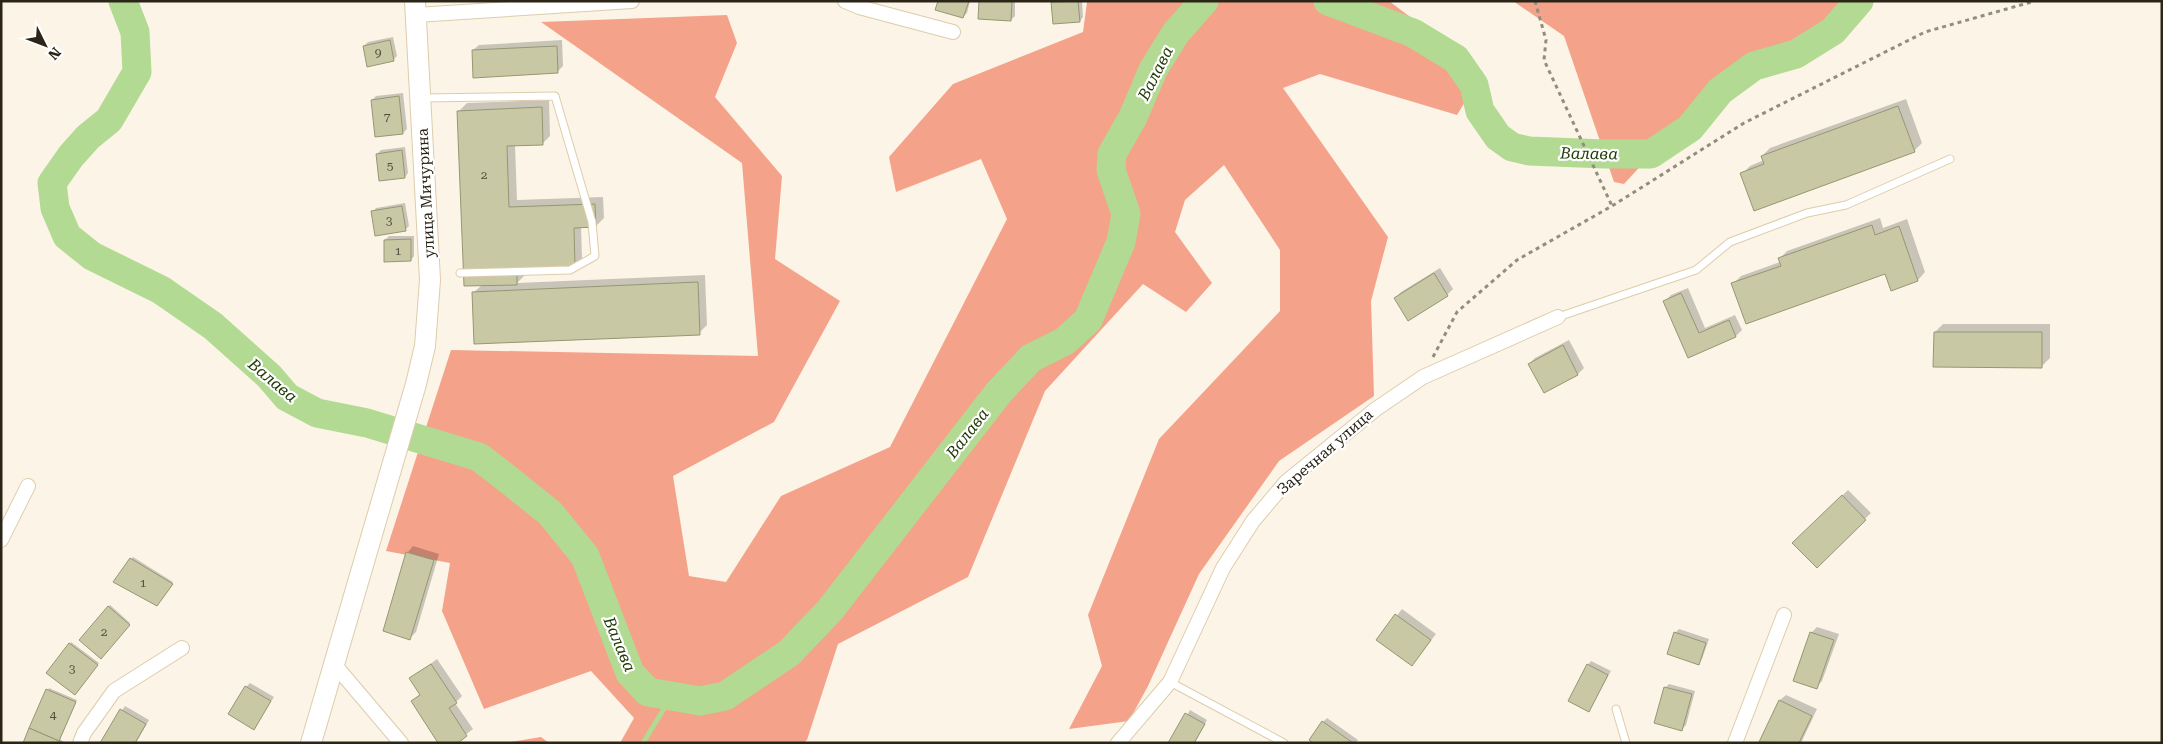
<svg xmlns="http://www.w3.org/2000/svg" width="2163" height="744" viewBox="0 0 2163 744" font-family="'Roboto Serif',serif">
<rect width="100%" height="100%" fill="#fcf5e7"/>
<g fill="#f5a28a">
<path d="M1085,1H1389L1483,72L1457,115L1320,74L1283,88L1388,237L1371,301L1374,396L1279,461L1199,574L1148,686L1129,721L1069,729L1102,666L1088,615L1159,439L1280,311V250L1224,165L1185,200L1175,232L1212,283L1186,312L1143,284L1045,391L968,577L838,644L807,740L804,743H620L634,718L591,671L484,709L442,611L450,563L386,551L451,350L758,356L742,163L541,22L727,15L737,43L715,97L782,176L775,259L840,301L774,422L673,476L689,576L726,582L781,496L890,447L1007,219L981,159L896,192L889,157L953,84L1083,32L1087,2Z"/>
<path d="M1513,1H1849L1806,39L1736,62L1624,184L1614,182L1564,36Z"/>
<path d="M541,737L549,743H505Z"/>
</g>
<g fill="#0003">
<path d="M939,1H970L967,13L963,17Z"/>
<path d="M980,1H1015V16L1011,20Z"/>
<path d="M1053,1H1082L1083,17L1080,21Z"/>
<path d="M393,37L397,56L393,60L364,46L368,42Z"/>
<path d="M562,40L563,66L557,72L473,50L479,45Z"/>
<path d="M403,93L407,129L403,133L372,100L376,96Z"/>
<path d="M1906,99L1922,143L1914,151L1742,174L1750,166L1764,160L1762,156L1770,148Z"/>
<path d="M549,100L550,136L542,144L515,145L517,200L603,197L604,218L596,226H581L582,258L575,266L524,268L525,275L517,283L705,275L707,325L699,333L473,293L482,285L459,111L467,103Z"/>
<path d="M405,147L408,173L405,177L377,154L381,150Z"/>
<path d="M405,203L409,226L405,230L373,212L376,208Z"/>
<path d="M1880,218L1883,228L1907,219L1925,272L1918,280L1886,272L1733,284L1741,276L1780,262L1779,259L1787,251Z"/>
<path d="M389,236H414V256L411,260L385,240Z"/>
<path d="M1440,268L1453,289L1447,295L1395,298L1401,292Z"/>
<path d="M1688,288L1705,328L1735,315L1742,330L1736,336L1688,356L1665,301L1671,295Z"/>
<path d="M1943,324H2050V358L2042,366L1935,332Z"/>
<path d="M1569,340L1584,368L1578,374L1544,392L1529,364L1535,358Z"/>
<path d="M1848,490L1871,513L1817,566L1794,543Z"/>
<path d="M413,546L439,554L416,632L410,638L384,631L408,552Z"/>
<path d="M133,557L173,582L158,603L115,581Z"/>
<path d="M110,605L130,623L101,657L80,639Z"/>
<path d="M1402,609L1436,634L1412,665L1378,640Z"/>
<path d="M1817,627L1839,634L1822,681L1816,687L1811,633Z"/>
<path d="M1679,629L1709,639L1702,659L1698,663L1675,633Z"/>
<path d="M71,642L99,663L77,692L70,644Z"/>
<path d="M437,659L462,696L455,703L473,729L455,743L412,701L421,693L411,678Z"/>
<path d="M1591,661L1611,671L1589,710L1588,665Z"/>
<path d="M250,683L274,697L254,728L246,687Z"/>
<path d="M1669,684L1695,691L1686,725L1682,729L1665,688Z"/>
<path d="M49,688L77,700L60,739L65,743H24Z"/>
<path d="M1786,695L1817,709L1801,743H1764L1760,741L1780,700Z"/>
<path d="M125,706L149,720L136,743H101Z"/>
<path d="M1190,710L1207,720L1195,743H1170Z"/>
<path d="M1327,718L1358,740L1356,743H1316L1323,722Z"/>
</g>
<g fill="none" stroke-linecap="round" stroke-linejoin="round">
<path stroke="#b2da92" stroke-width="5" d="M643,743L671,697"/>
<g stroke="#b2da92" stroke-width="29">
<path d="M123,1L135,32L137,72L109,120L88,137L71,156L52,183L55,208L67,236L92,256L161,290L213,326L269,376L287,397L317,413L367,423L479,457L505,477L550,513L585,556L630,673L648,692L700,701L725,696L789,653L830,610L999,392L1031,358L1065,341L1088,320L1121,242L1126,214L1111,170L1112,154L1133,117L1153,70L1175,34L1204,1"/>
<path d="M1328,1L1413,33L1456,59L1474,85L1480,111L1498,137L1512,147L1529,151L1605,154H1651L1690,128L1720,91L1754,66L1796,54L1833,31L1859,1"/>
</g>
</g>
<g fill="#c8c9a4" stroke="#969673">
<path d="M493,1H515L516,5L495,9Z"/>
<path d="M938,1H969L963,18L935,10Z"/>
<path d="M979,1H1012L1011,21L978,19Z"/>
<path d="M1078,1L1080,22L1053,24L1051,2Z"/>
<path d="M390,40L394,61L367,67L363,46Z"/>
<path d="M557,46L558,73L473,78L472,50Z"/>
<path d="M399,96L403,134L375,137L371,100Z"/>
<path d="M1898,106L1915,152L1754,211L1740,173L1764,164L1761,156Z"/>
<path d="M542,107L543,145L507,146L509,207L595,204L596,227L574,228L575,267L517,269V285L464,286L457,111Z"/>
<path d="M402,150L405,178L379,181L376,154Z"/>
<path d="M402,206L406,231L375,236L371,211Z"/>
<path d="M1872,225L1875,235L1899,226L1918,281L1891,291L1885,274L1746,324L1731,283L1781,266L1778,258Z"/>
<path d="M411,239V261L384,262V240Z"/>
<path d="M1434,273L1448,296L1408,321L1394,298Z"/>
<path d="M698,282L700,335L474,344L472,292Z"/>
<path d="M1681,293L1699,333L1729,320L1736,337L1688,358L1663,301Z"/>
<path d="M1934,332H2042V368L1933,367Z"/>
<path d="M1563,345L1578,375L1544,393L1528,364Z"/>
<path d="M1842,495L1866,520L1817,568L1792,543Z"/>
<path d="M406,552L434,560L410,640L383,631Z"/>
<path d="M130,558L173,584L157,606L113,582Z"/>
<path d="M108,606L130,625L101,659L79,640Z"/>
<path d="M1395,614L1431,640L1412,666L1376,640Z"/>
<path d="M1674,632L1706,643L1699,665L1667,654Z"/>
<path d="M1810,632L1834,640L1817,689L1793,681Z"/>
<path d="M69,643L98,665L75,695L46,673Z"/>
<path d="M431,664L457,703L449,708L467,736L458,743H438L411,701L420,695L409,678Z"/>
<path d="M1587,664L1608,675L1589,712L1568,701Z"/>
<path d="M245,686L271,701L254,730L228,714Z"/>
<path d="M1664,687L1692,694L1682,731L1654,723Z"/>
<path d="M46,689L76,702L59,741L29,728Z"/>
<path d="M1779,700L1812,716L1799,743L1759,742Z"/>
<path d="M120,709L146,724L135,743H100Z"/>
<path d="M1185,713L1205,724L1194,743H1168Z"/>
<path d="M1322,721L1353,743H1313L1309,740Z"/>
<path d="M29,728L59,741L64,743H23Z"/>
</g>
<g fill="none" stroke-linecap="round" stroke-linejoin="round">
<g stroke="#dca" stroke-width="9">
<g id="lane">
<path d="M422,98L555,96L592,222L595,256L570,270L460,273"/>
<path d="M1558,317L1696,270L1730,242L1807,213L1846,205L1950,159"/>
<path d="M1170,682L1284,743"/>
<path d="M1616,709L1626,743"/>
</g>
</g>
<g stroke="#dca" stroke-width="16">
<g id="street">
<path d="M845,1L859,7L953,32"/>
<path d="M416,15L632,1"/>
<path d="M1,540L28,486"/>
<path d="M334,664L401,743"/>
<path d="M80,743L84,733L114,691L182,648"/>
<path d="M1118,743L1170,682L1223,568L1253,521L1286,482L1376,409L1423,377L1558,317"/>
<path d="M1735,743L1784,615"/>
</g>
</g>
<g stroke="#dca" stroke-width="22">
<path id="secondary" d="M311,743L416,384L425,346L430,280L415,1"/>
</g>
<g stroke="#938d7f" stroke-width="3" stroke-dasharray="4 4" stroke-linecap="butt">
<path d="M1535,1L1546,40L1544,60L1612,206"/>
<path d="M1433,357L1457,312L1517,260L1612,206L1744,123L1925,32L2035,1"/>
</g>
<use href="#lane" stroke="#fff" stroke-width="7"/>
<use href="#street" stroke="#fff" stroke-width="14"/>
<use href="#secondary" stroke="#fff" stroke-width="20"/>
</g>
<g text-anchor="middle" stroke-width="4.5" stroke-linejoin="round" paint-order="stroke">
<g font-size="12" fill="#524e3b">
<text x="378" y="57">9</text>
<text x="387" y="121">7</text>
<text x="390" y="170">5</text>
<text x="484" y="179">2</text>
<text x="389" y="225">3</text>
<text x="398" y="255">1</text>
<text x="143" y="587">1</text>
<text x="104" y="636">2</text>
<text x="72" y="673">3</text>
<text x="53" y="719">4</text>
</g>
<g font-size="15" fill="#2b2518" stroke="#fff">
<text transform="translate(426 193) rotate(-93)" y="5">улица Мичурина</text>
<text transform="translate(1325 452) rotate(-41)" y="5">Заречная улица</text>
</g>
<g font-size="16" font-style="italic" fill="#213a05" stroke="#fff">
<text transform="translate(1155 73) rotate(-63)" y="6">Валава</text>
<text transform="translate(1589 153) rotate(1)" y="6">Валава</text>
<text transform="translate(273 380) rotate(40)" y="6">Валава</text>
<text transform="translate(967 433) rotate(-52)" y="6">Валава</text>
<text transform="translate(620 644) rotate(67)" y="6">Валава</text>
</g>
</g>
<rect width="2163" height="744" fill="none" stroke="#2b2518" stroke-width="5"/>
<g transform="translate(45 45) rotate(132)" stroke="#ffffff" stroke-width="4" paint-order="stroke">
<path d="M0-4L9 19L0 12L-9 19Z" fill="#2b2518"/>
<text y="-8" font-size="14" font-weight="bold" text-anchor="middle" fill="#2b2518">N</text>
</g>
</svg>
